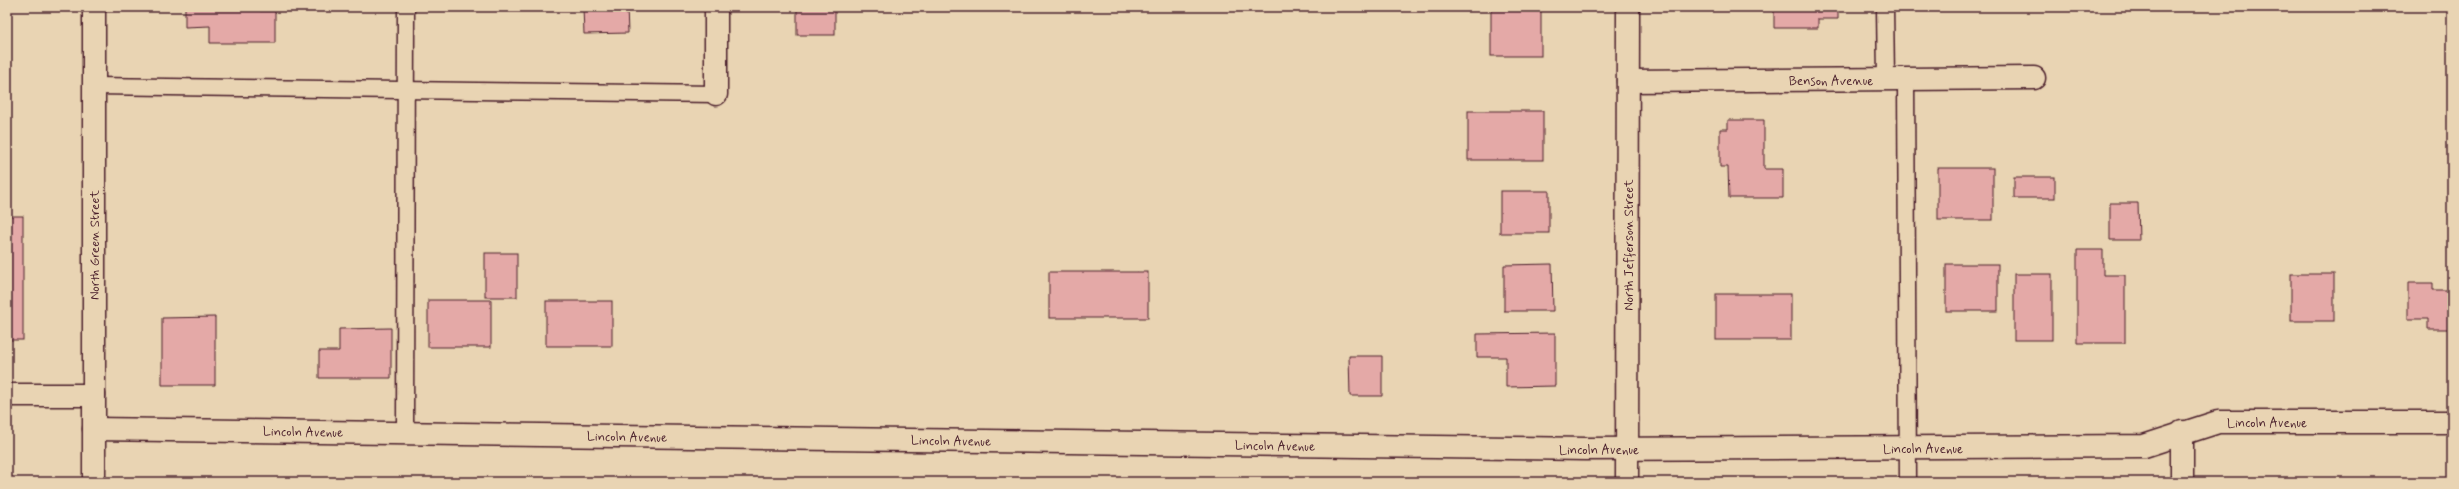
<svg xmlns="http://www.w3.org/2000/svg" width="2459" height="489" viewBox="0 0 2459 489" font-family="Mynerve,sans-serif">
<rect width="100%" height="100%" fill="#e9d4b3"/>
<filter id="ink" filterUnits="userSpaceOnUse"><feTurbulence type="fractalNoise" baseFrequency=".025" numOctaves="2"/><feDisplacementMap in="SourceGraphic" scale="8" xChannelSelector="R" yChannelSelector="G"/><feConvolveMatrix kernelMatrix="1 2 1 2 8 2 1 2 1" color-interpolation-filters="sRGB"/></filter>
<g filter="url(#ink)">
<g fill="#e4a9a7" stroke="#4a1f2b">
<path d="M185,7H260V11H275V43H210V26L185,27Z"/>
<path d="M583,7H627L628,33L584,34Z"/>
<rect x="797" y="7" width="38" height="28"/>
<path d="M1750,7H1838V19H1818V28H1774V10H1750Z"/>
<rect x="1491" y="8" width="50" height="48"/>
<rect x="1468" y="111" width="75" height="49"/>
<path d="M1728,120H1764V169H1783V198H1729L1728,167H1720V129H1728Z"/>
<rect x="1938" y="168" width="55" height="52"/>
<rect x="2014" y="177" width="41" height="21"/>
<rect x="1500" y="191" width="49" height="42"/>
<path d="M2110,203H2138L2139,240H2110Z"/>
<rect x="7" y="216" width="16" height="124"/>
<path d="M2077,250H2103V275H2125V343H2077Z"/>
<rect x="485" y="253" width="32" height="44"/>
<path d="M1552,264L1553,311H1504V265Z"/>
<rect x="1946" y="264" width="52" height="47"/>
<rect x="1049" y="272" width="99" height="46"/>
<rect x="2014" y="274" width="38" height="66"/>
<rect x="2291" y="274" width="43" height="47"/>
<path d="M2408,283H2433V290H2452V329H2428V319H2408Z"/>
<rect x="1716" y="294" width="75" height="46"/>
<rect x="428" y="300" width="63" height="47"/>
<rect x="546" y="301" width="66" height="45"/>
<path d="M215,317V385H162V318Z"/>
<path d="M391,328V378H319V351H339V329Z"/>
<path d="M1555,333V386L1506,387V357H1477V334Z"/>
<path d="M1349,356H1382V396H1350Z"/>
</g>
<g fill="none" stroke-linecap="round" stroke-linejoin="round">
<g stroke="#4a1f2b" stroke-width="19">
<g id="service">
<path d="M1885,7L1886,79"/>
<path d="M1906,79L1908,482"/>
<path d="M94,86L716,94"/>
<path d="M405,433L406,7"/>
</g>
</g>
<g stroke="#4a1f2b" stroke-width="25">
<g id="minor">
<path d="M94,7V482"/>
<path d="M716,7V94"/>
<path d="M1628,81L2034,78"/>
<path d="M7,395H94"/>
<path d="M94,429L1586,449L2144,446L2218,422H2452"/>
<path d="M2182,432V482"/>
</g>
</g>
<g stroke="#4a1f2b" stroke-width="25">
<path id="secondary" d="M1627,482L1628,7"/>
</g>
<use href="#service" stroke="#e9d4b3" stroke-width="16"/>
<use href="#minor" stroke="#e9d4b3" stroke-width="22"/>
<use href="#secondary" stroke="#e9d4b3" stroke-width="22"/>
</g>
</g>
<g text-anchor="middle" stroke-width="3.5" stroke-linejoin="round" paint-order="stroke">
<g font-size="13" fill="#4a1f2b" stroke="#e9d4b3">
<text x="1831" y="85">Benson Avenue</text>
<text transform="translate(94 245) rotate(-90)" y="5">North Green Street</text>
<text transform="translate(1628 245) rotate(-90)" y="5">North Jefferson Street</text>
<text x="2267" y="427">Lincoln Avenue</text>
<text transform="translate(303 431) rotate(1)" y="5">Lincoln Avenue</text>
<text transform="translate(627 436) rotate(1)" y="5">Lincoln Avenue</text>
<text transform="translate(951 440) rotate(1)" y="5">Lincoln Avenue</text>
<text transform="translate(1275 445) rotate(1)" y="5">Lincoln Avenue</text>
<text x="1923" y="453">Lincoln Avenue</text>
<text x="1599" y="454">Lincoln Avenue</text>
</g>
</g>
<rect width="2459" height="489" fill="none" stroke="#e9d4b3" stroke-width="24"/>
<rect x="12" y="12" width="2435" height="465" fill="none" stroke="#4a1f2b" stroke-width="1.5" filter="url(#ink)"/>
</svg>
